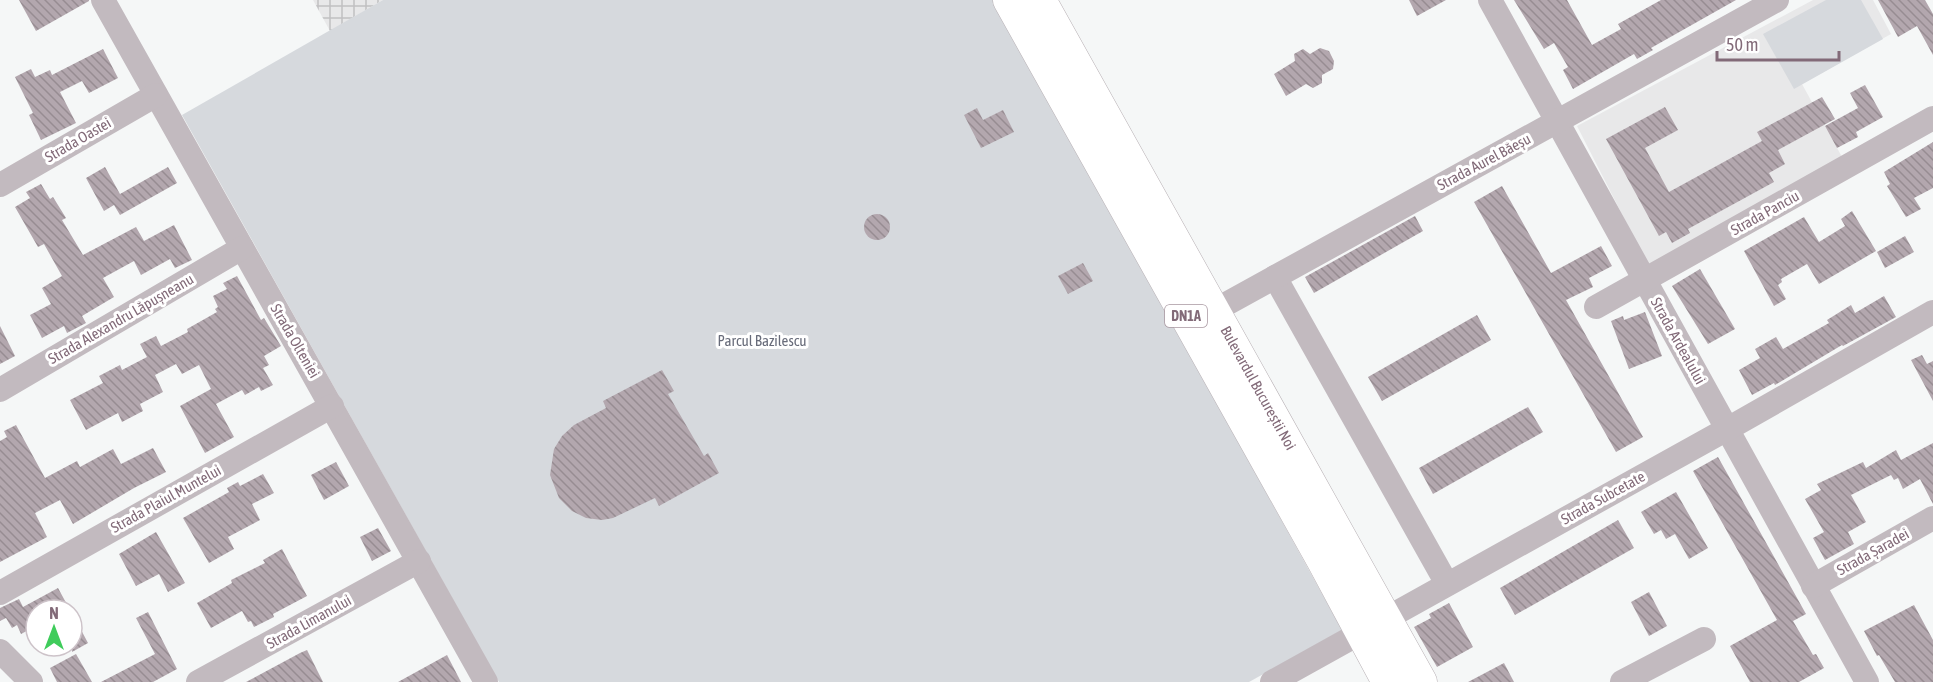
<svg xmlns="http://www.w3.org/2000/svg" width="1933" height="682" viewBox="0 0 1933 682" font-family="'Asap Condensed',sans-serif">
<defs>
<pattern id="industrial-grid" width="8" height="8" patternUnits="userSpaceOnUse" patternTransform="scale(1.5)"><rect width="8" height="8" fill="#e8e8e9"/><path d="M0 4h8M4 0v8" fill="none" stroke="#c1c0c2"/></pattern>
<pattern id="building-back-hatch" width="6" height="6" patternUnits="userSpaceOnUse" patternTransform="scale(1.5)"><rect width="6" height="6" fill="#b3a7ae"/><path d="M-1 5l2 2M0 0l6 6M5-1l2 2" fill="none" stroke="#978c92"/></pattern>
</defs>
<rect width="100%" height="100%" fill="#f5f7f7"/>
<path fill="#e8e8e9" d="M1813,0H1873L1891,34L1802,84L1842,157L1649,267L1577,126Z"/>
<path fill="url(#industrial-grid)" d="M313,0H383L330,31Z"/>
<g fill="#d6d9dd">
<path d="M383,0H994L1342,630L1249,682H499L182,115Z"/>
<path d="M1826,0H1861L1883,39L1794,89L1763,34Z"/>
</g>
<g fill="url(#building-back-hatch)">
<path d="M19,0H89V1L36,31Z"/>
<path d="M1409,0H1446L1417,16Z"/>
<path d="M1514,0H1567L1592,45L1621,29L1618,24L1661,0H1736L1651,48L1653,50L1637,59L1634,54L1573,89L1563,70L1568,67L1554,43L1544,49Z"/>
<path d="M1878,0H1925L1933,14V55L1917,26L1898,37Z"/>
<path d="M1320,48L1329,51L1334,61L1333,69L1322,75V83L1313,88L1306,84L1286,96L1274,74L1295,61L1294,54L1303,49L1310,54Z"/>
<path d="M103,49L118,78L89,93L82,81L60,92L76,123L41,140L29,115L33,113L15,77L31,69L35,77L50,70L52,75Z"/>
<path d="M1865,85L1883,117L1856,132L1858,137L1837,148L1825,126L1858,108L1850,93Z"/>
<path d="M1822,97L1835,119L1778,150L1785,164L1769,173L1774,182L1688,229L1690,233L1672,243L1666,232L1659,236L1606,139L1665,107L1678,130L1645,148L1669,192L1762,141L1757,132Z"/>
<path d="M977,108L983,120L1003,110L1014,132L981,148L964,115Z"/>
<path d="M1933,142V188L1914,198L1921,209L1906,217L1887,186L1890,184L1884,172Z"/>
<path d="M105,167L120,194L168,167L177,183L120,215L114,205L104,211L86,178Z"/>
<path d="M41,184L50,199L53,197L66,218L62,220L83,255L136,227L144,241L174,225L192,260L175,268L170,259L141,275L134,261L103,278L114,297L82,316L86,323L67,333L64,326L42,338L30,315L51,304L42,288L62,276L44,244L38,247L15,207L30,198L26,192Z"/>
<path d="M1502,186L1551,273L1601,246L1612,266L1589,278L1593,287L1566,300L1643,437L1616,452L1474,202Z"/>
<path d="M1852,211L1876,251L1819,284L1807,264L1781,279L1782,282L1778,285L1786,299L1774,306L1744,251L1804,217L1819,242L1845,226L1841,219Z"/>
<circle cx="877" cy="227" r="13"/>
<path d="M1415,216L1423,231L1314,293L1305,277Z"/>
<path d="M1905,236L1914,252L1885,268L1877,252Z"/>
<path d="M1083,263L1093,281L1068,294L1058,276Z"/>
<path d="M1700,269L1735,329L1708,344L1672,286Z"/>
<path d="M237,276L261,320L264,318L281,346L264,356L269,365L263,368L273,385L261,391L259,387L245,395L242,390L216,404L234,437L205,453L180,406L211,389L199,365L182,374L176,364L155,375L163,392L140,404L143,411L122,422L118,413L86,430L70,400L103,383L99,376L120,365L122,370L147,357L140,344L156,336L161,346L188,332L187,329L217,312L215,309L218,307L213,296L227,289L223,283Z"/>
<path d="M1884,296L1896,317L1843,346L1842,345L1775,385L1774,383L1752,395L1739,370L1760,358L1755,349L1776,337L1783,349L1829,323L1827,320L1851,305L1855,313Z"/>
<path d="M1645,312L1662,356L1629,369L1611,321L1623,316L1624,320Z"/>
<path d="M1477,315L1491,340L1382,401L1368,377Z"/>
<path d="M0,326L15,356L0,364Z"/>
<path d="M1922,355L1927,364L1933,361V401L1911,360Z"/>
<path d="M662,370L674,391L668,394L704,456L708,453L719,473L659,506L655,498L613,518L602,520L586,518L572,511L559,498L550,475L554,449L562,436L574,425L606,408L603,401Z"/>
<path d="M1528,407L1543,432L1433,494L1419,468Z"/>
<path d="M16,425L45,478L77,461L80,467L113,449L121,464L153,448L166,472L134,488L73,524L60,500L35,513L47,537L0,562V441L7,437L4,431Z"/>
<path d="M1933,443V504L1920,479L1903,489L1898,478L1894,480L1891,475L1851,495L1866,522L1848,532L1854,544L1825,560L1813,538L1824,532L1805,499L1821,490L1817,484L1863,462L1866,468L1896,450L1901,460Z"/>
<path d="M1718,457L1806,614L1793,621L1813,655L1816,654L1824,668L1799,682H1750L1730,646L1777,620L1693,471Z"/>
<path d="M336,462L349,486L324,500L311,475Z"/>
<path d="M263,474L274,493L252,504L260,520L228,537L234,549L209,563L183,518L229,492L227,488L238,482L240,486Z"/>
<path d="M1676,492L1708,548L1689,559L1675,534L1666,539L1661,530L1654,534L1641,512Z"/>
<path d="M1618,520L1634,548L1515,615L1500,588Z"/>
<path d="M378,528L391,551L372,561L360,537Z"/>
<path d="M156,532L185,583L168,592L159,574L136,586L119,554Z"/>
<path d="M282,549L307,596L273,614L274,617L254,627L251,621L248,622L242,611L211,628L197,603L232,583L231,580L265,563L263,560Z"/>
<path d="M58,588L70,610H36V626L21,634L17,625L12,628L6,618L0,621V608L19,599L23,607Z"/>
<path d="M1649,592L1667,626L1649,636L1631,602Z"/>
<path d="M1449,603L1473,647L1437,667L1414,627L1431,618L1429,614Z"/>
<path d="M1914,605L1933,640V682H1895L1879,655L1877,656L1864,631Z"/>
<path d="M148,612L177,669L153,682H101L155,654L136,618Z"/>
<path d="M72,613L88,643L72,652Z"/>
<path d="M307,650L323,682H246L300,653Z"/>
<path d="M76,654L92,682H57L50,668Z"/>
<path d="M447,655L461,682H398Z"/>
<path d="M1504,663L1514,682H1468Z"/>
</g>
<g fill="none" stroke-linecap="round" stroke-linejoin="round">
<g stroke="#b8b1b5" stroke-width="33">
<g id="major">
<path d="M1009,0L1323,561L1388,682"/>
<path d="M1040,0L1421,682"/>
</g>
</g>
<g stroke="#c2babf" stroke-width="24">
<path d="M103,0L486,682"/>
<path d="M1490,0L1867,682"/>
<path d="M0,185L156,95"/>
<path d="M1275,277L1447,584"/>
<path d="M1596,307L1933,118"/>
<path d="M1199,319L1777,0"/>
<path d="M0,390L242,248"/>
<path d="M1813,586L1933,518"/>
<path d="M0,593L332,406"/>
<path d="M0,651L31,682"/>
<path d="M198,682L419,561"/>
<path d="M1272,682L1738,423L1933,312"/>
<path d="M1622,682L1704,639"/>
</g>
<use href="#major" stroke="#fff" stroke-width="32"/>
</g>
<g text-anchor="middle" stroke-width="6" stroke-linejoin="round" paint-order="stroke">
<rect fill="#fff" stroke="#a897a0" stroke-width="1.5" x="1165" y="305" width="42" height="22" rx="4.5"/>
<g font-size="14" font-weight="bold" fill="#826a78">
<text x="1186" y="321">DN1A</text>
</g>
<g font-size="15" fill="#826a78" stroke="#fff">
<text transform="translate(78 140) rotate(-30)" y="5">Strada Oastei</text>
<text transform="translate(1484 162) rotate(-28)" y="5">Strada Aurel Băeșu</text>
<text transform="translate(1765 213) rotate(-29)" y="5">Strada Panciu</text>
<text transform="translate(121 319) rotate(-30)" y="5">Strada Alexandru Lăpușneanu</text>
<text transform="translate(295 341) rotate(60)" y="5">Strada Olteniei</text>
<text transform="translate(1678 341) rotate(61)" y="5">Strada Ardealului</text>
<text transform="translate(1258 388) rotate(61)" y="5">Bulevardul Bucureștii Noi</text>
<text transform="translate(1603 498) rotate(-29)" y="5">Strada Subcetate</text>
<text transform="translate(166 499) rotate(-29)" y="5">Strada Plaiul Muntelui</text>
<text transform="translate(1873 552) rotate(-29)" y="5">Strada Șaradei</text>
<text transform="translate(309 622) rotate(-29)" y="5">Strada Limanului</text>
</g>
<g font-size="15" fill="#686c7a" stroke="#fff">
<text x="762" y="346">Parcul Bazilescu</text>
</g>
</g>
<g transform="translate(54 628)"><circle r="28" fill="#ffffff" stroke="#cdc3c9" stroke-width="1.5"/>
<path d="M0-4.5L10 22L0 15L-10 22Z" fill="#3fcc5b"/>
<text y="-9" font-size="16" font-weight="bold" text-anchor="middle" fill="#826a78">N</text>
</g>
<path d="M1717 51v9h122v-9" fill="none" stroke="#826a78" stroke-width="3"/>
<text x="1726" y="51" font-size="18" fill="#826a78" stroke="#ffffff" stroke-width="4.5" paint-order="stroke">50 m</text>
</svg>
